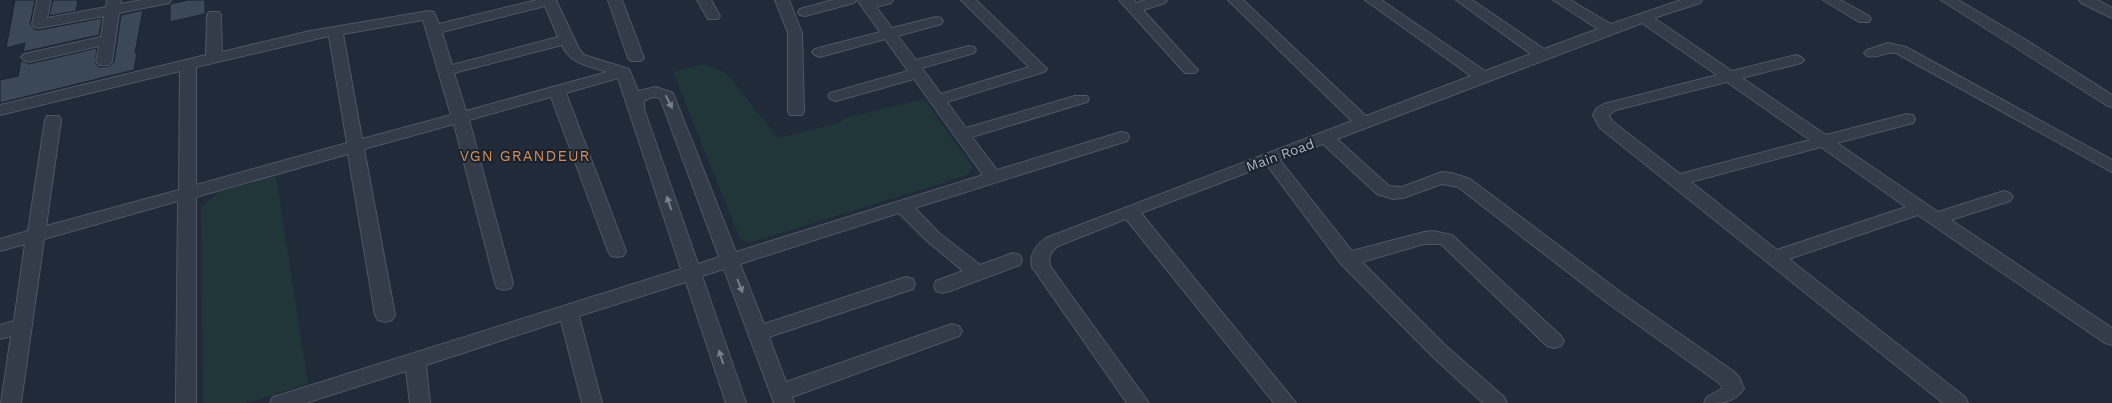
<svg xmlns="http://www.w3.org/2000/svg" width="2112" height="403" viewBox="0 0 2112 403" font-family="'Work Sans',sans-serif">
<rect width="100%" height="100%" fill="#202a38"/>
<g fill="#213639">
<path d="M704,64L726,73L778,138L842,122L841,119L924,99L973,167L968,175L749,243L740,239L673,72Z"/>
<path d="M276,176L308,384L246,403H203L201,207L219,192Z"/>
</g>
<g fill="#3b4858" stroke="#1b232f">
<path d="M15,0H35L30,24L34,29L39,30L102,18L99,35L23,52L25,43L6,48Z"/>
<path d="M53,0H78L76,11L49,16Z"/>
<path d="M188,0H205V14L170,22V4Z"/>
<path d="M143,10L135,53H137L134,70L0,103V80L18,76L21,60L29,64L97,48L95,63L99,67L110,66L114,62L121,15Z"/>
</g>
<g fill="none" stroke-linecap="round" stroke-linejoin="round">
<g stroke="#4e5763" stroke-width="2">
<g id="minor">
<path d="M37,0H51L47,18L106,7L107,0H121L120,4L142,0H171L169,3L119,13L112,62L109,65H99L96,62L99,46L29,62L24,60L21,57L24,54L101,37L104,16L39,28L34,27L32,24Z"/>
<path d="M537,0H556L579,49L584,55L629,69L638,91L656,87L673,93L736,252L983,175L914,79L836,101L830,99L828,96L830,93L908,71L885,39L820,57L815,55L812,52L815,49L880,32L857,0H893L891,3L876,7L892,28L936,17L941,18L943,21L941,24L898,36L916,60L969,46L974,47L976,50L974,53L922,68L941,94L1029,67L961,0H976L1044,66L1047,69L1044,72L947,102L966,128L1075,96H1087L1089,99L1087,102L972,137L997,170L1121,132L1127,133L1129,137L1127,141L915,208L939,233L980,265L1013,253L1020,255L1022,260L1020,265L950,291L943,293L936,291L934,286L936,281L963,271L927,241L899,213L740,264L764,324L906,277L913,279L915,284L913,289L769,337L786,382L952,324L959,326L962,331L959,336L792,397L794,403H774L724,269L702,276L746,403H726L686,282L579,316L602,403H582L561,321L426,365L430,403H410L406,371L306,403H270L273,397L280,395L681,269L618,78L566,93L626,251L623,256L617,257L611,256L608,251L551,97L469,120L513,283L511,288L504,290L497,288L495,283L454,124L364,149L395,315L392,320L385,322L378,320L375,315L348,154L196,197V403H176L178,201L44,239L21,403H1L11,336L0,339V325L14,321L25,244L0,251V239L28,231L45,120L47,116H59L61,120L46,226L179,190L180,71L0,115V105L206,55L207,15L209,12H219L221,15L222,52L310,31L429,11L434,12L439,24ZM545,6L558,37L452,65L442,32ZM423,20L451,115L362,139L343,34ZM329,36L347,143L196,185V67ZM562,45C570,64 589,66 607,72L466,111L454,73ZM652,97L660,98L719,257L698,264L644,109V101Z"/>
<path d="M608,0H622L644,58L641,61H631L628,58Z"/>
<path d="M697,0H711L720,16L718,19H708Z"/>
<path d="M775,0H789L802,33L804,112L802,115H790L788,112V33Z"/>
<path d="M833,0H856L854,3L805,16L800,15L798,12L800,9Z"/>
<path d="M1119,0H1134L1136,3L1145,0H1167L1165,3L1143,10L1195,67L1198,70L1195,73H1185Z"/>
<path d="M1228,0H1243L1366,116L1471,76L1365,0H1381L1485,71L1531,54L1456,0H1472L1544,49L1598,29L1553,0H1570L1611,24L1681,0H1702L1700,3L1654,18L1732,71L1796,55L1801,57L1804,60L1801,63L1742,78L1826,135L1907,114L1913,115L1915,119L1913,123L1837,143L1938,212L2004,191L2010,193L2013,197L2010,201L1951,220L2112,328V345L2105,343L1918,215L1789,259L1965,397L1968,403H1943L1600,128L1593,115L1597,108L1604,104L1717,75L1642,23L1337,139L1389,186L1402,187L1442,172L1452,173L1470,179L1623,294L1733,371L1739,377L1744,389C1734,403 1723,403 1704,403L1707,397L1723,388L1719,383L1609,304L1458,187L1442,184L1403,198L1393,199L1377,194L1323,144L1280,160L1352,251L1424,232L1433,231L1452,235L1561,336L1564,341L1561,346L1554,348L1547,346L1441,244H1424L1362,262L1446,346L1504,397L1507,403H1483L1432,356L1341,264L1267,165L1141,213L1296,403H1274L1126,219L1058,246C1051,252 1048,256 1050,266L1149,403H1127L1032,267C1029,254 1036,245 1046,238L1352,121ZM1727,82L1810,140L1680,174L1612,121L1609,115L1616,110ZM1821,147L1906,207L1777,250L1691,182Z"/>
<path d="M1823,0H1840L1869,16L1871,19L1869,22H1859Z"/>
<path d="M1941,0H1958L2021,37L2112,95V107L2106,105Z"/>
<path d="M2079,0H2097L2112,8V18L2081,3Z"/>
<path d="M1888,43L1906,47L2112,160V172L1896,53C1885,51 1877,59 1867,56L1864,53L1867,50Z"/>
</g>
</g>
<use href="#minor" fill="#333c48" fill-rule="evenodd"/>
</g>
<defs><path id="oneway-solid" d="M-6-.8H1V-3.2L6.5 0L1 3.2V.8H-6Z" transform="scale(1.25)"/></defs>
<g fill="#76808d">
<use href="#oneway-solid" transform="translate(669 102) rotate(63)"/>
<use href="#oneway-solid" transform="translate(669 203) rotate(-109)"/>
<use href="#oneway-solid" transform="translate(740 286) rotate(69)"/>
<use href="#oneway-solid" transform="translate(721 357) rotate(-108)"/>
</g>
<g text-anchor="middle" stroke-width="4" stroke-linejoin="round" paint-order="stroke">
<g font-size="14" fill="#adb7c5" stroke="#19212d">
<text transform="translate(1280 155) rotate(-20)" y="5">Main Road</text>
</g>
<g font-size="15" letter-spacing="1" fill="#d58e58" stroke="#19212d">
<text x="525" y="161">VGN GRANDEUR</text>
</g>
</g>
</svg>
